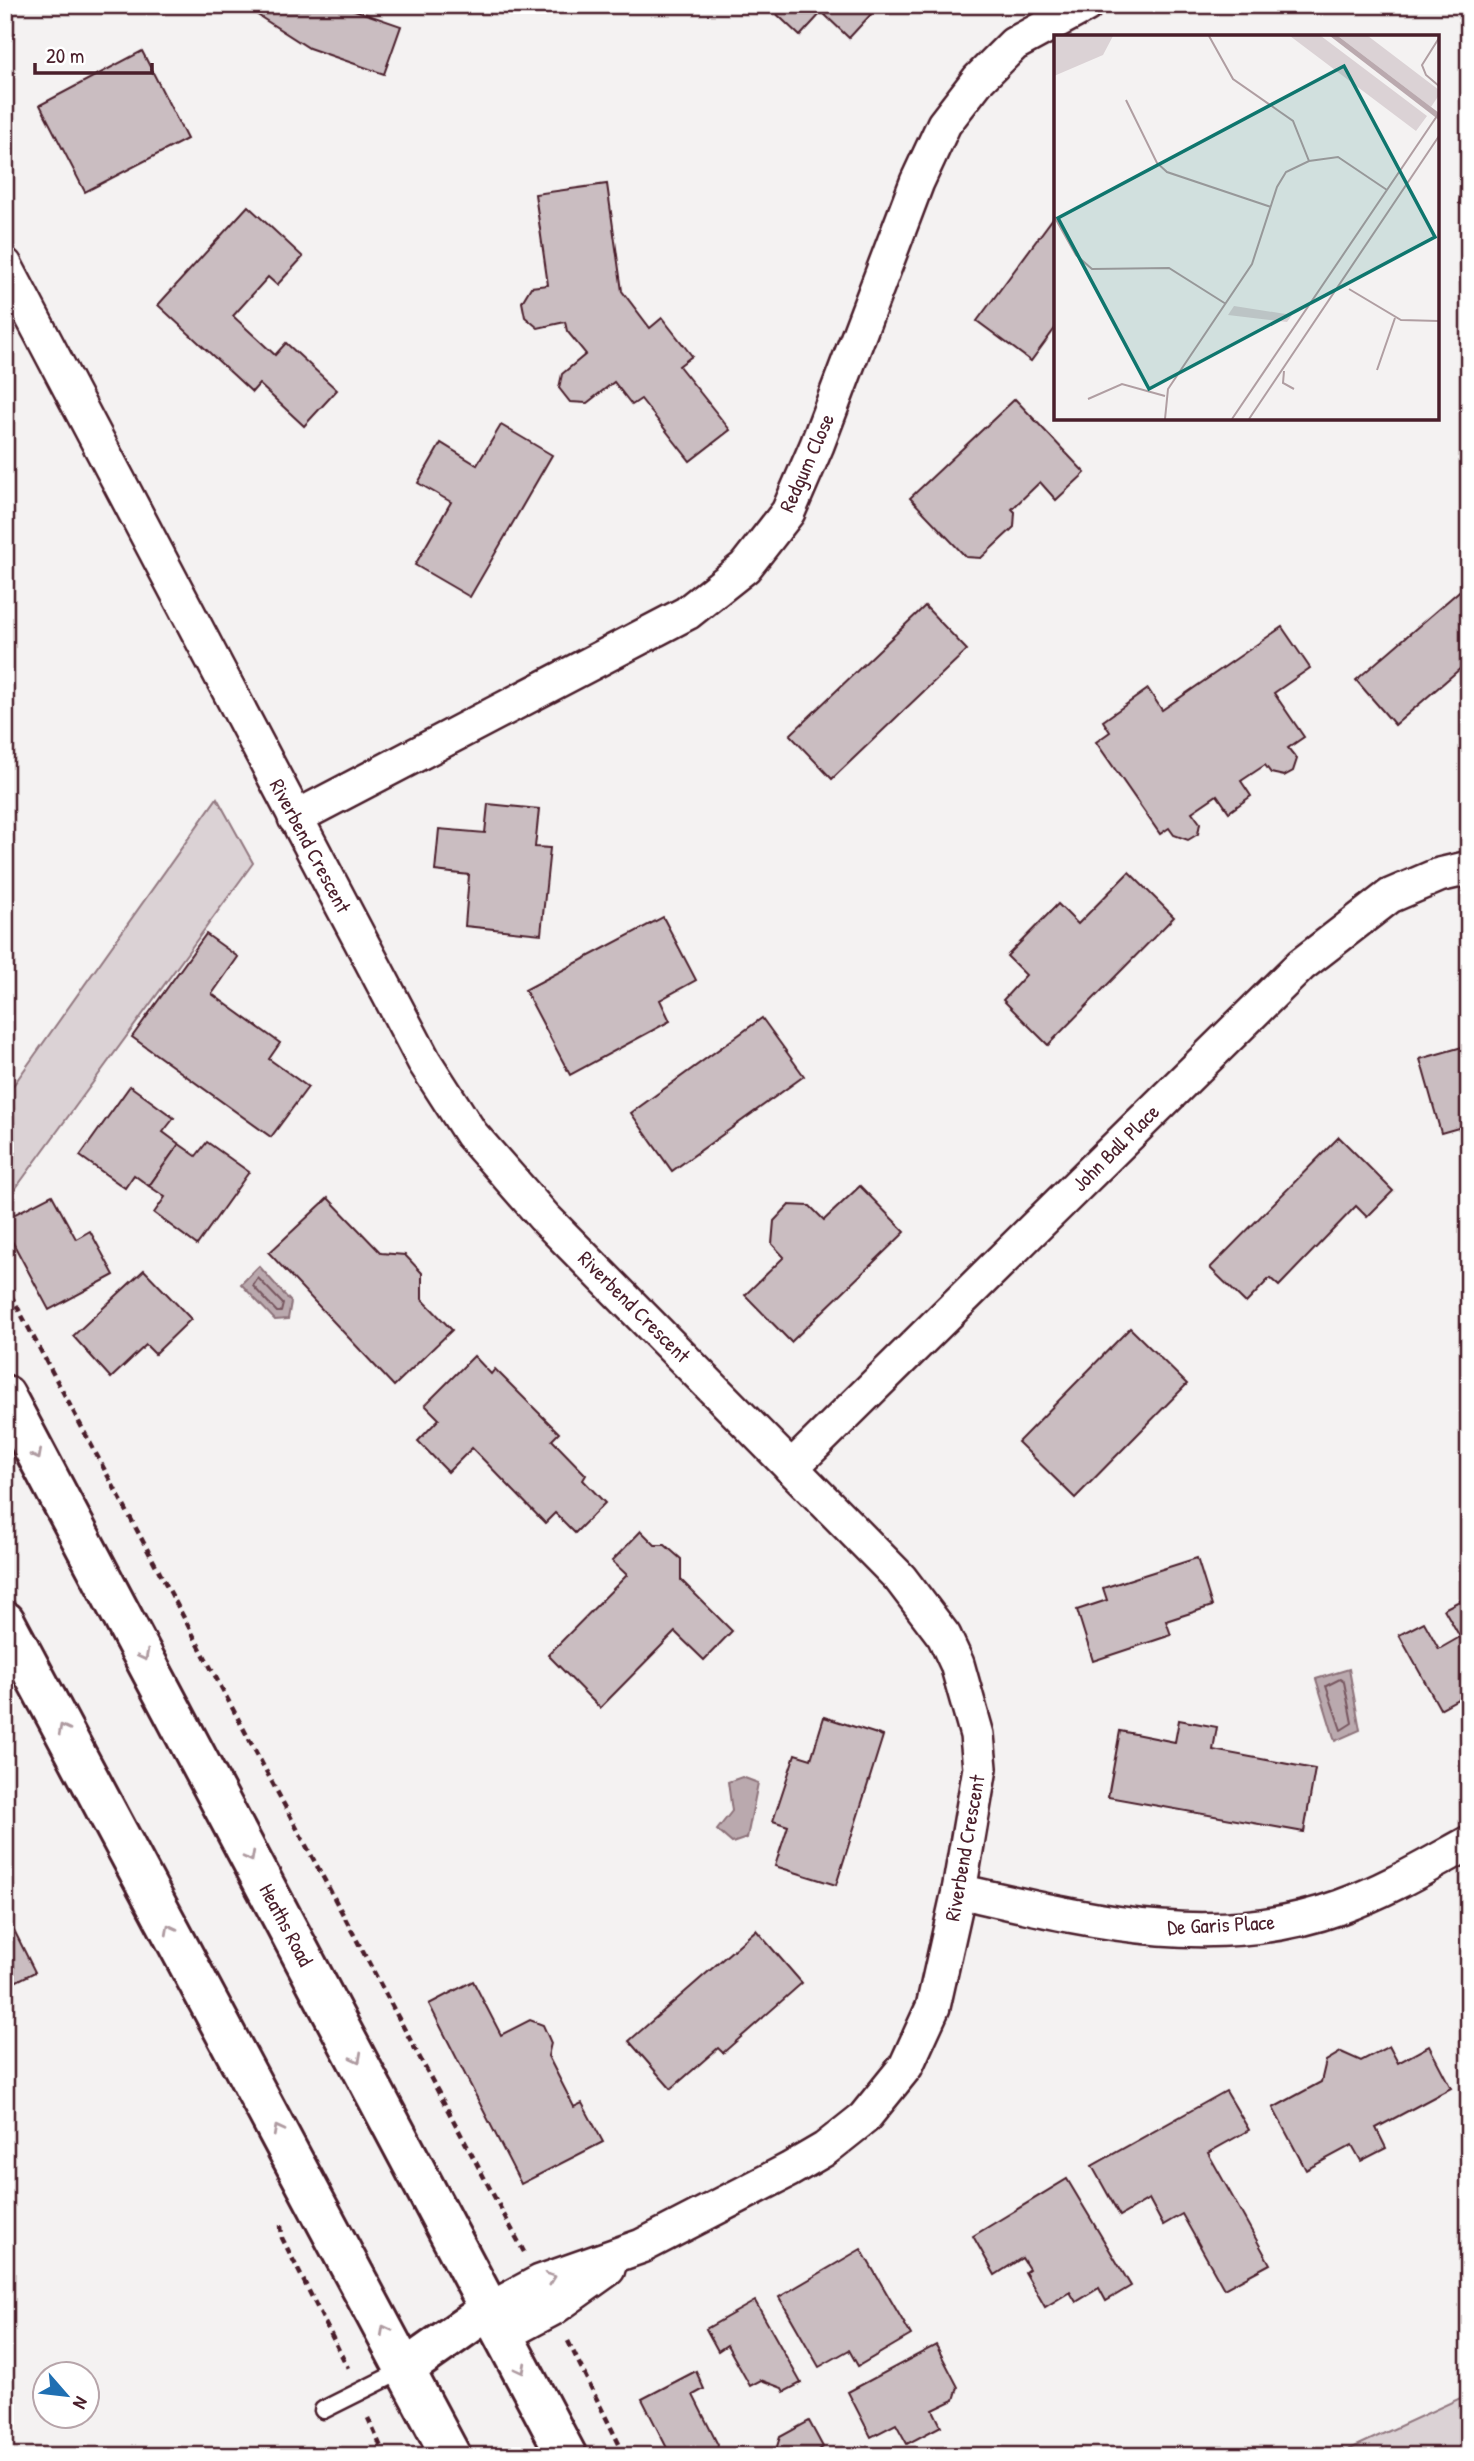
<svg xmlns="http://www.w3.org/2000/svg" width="1474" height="2461" viewBox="0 0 1474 2461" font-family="'Patrick Hand',sans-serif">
<rect width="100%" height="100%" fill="#f4f2f2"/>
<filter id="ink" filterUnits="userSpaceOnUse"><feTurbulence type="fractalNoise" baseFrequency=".0143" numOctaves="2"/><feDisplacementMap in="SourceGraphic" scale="14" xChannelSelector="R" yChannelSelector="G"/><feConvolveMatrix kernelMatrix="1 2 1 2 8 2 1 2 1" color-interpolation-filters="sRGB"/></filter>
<g filter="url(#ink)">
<g fill="#dbd2d5" stroke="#927880" stroke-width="2">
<path d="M217,798L253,863L5,1203V1097Z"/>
<path d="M1469,2394V2456H1335Z"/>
</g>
<g fill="#baa9ae" stroke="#8d727a" stroke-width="2">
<path d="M259,1266L291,1302L288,1319L275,1320L241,1284Z"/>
<path d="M1349,1669L1360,1730L1335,1741L1316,1679Z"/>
<path d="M742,1777L758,1783L747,1838L732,1843L717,1830L732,1811L728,1782Z"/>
</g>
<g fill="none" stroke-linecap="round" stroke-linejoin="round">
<g stroke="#77565f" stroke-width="2">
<path d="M258,1278L283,1304L281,1312H277L253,1286Z"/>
<path d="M1340,1679L1344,1682L1352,1723L1341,1730L1326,1686Z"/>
</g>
</g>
<g fill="#cabdc1" stroke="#4a1f2b" stroke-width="2">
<path d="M242,5H340L401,26L384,74L309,48Z"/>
<path d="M767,5H868L874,11L849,38L822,12L800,36Z"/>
<path d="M142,51L187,139L85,192L40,105Z"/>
<path d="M1465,150H1469V204L1459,203Z"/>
<path d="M607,184L622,291L650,328L662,318L692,356L679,366L730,430L690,461L641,399L632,405L614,382L587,403L570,402L559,388L562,374L586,354L567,331L565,322L538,328L525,317L522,302L531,287L548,285L535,194Z"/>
<path d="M248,206L303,257L277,285L268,277L233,316L275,355L286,343L337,390L304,426L259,384L252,392L158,305Z"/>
<path d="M1056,214V327L1031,361L977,321Z"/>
<path d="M1015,399L1085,473L1056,500L1040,482L1012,509L1015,512L1014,527L981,558L966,557L910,498Z"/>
<path d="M501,425L552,455L470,597L415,565L451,502L418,483L441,443L477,465Z"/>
<path d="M1464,587L1469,593V661L1395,725L1356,680Z"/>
<path d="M925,606L967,650L832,779L790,735Z"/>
<path d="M1282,627L1310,668L1274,693L1304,737L1288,748L1297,759L1293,771L1284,776L1271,773L1265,765L1241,781L1251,796L1229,812L1217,795L1192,812L1200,823L1198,834L1188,840L1174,835L1169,828L1160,834L1096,742L1110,732L1103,721L1148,689L1162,710Z"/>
<path d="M488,804L539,809L535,847L550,848L541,934L465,926L469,875L435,871L439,829L485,833Z"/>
<path d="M1129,872L1174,917L1048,1045L1003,1000L1026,975L1007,956L1058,904L1078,924Z"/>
<path d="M663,917L696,980L660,1000L670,1021L570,1075L525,990Z"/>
<path d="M206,934L238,957L212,994L280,1043L269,1059L308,1087L271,1137L132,1037Z"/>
<path d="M762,1018L804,1076L672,1171L631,1113Z"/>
<path d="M1469,1045V1125L1441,1133L1420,1059Z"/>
<path d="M130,1086L174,1118L163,1132L179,1144L149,1186L134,1175L125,1188L80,1156Z"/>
<path d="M1339,1137L1393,1191L1367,1217L1356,1206L1279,1286L1270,1278L1246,1303L1210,1268Z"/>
<path d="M207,1142L249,1172L197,1245L154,1213L165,1197L149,1186L179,1144L196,1156Z"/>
<path d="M860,1186L905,1232L791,1342L745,1295L784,1257L772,1244L774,1221L789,1205L810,1206L824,1220Z"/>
<path d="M52,1195L76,1239L90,1231L114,1275L49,1310L5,1228V1219Z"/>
<path d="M328,1198L381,1253L405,1255L422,1273V1299L452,1330L394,1386L269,1253Z"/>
<path d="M144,1270L191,1319L155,1354L146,1345L111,1378L73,1336Z"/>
<path d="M1130,1328L1187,1384L1075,1498L1018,1442Z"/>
<path d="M474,1356L491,1374L495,1369L559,1433L552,1440L586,1475L583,1480L605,1503L575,1533L555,1513L545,1523L472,1448L448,1472L418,1441L439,1419L425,1405Z"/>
<path d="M641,1531L655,1545H665L681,1559V1580L732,1631L704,1660L675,1632L600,1708L548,1655L627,1575L612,1561Z"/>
<path d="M1197,1558L1212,1606L1166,1621L1171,1635L1093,1661L1077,1610L1107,1600L1103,1588Z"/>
<path d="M1465,1598L1469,1605V1693L1440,1709L1399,1635L1424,1622L1439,1649L1460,1637L1444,1609Z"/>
<path d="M824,1717L883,1736L836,1885L775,1866L788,1826L773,1821L795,1754L811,1759Z"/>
<path d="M1179,1720L1217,1727L1213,1750L1315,1769L1304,1832L1108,1797L1120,1731L1175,1742Z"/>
<path d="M5,1912L35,1972L5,1987Z"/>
<path d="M756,1930L802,1983L723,2053L718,2048L671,2089L629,2041Z"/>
<path d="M473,1981L501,2035L530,2020L543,2025L551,2043L548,2056L574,2107L582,2103L603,2142L521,2184L429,2004Z"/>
<path d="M1389,2046L1398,2063L1429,2046L1451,2088L1376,2128L1386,2148L1361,2161L1352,2145L1306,2170L1273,2108L1321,2082L1326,2061L1341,2052L1361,2061Z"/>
<path d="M1226,2091L1249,2130L1208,2153L1270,2264L1224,2289L1182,2214L1163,2225L1149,2199L1120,2216L1092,2166Z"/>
<path d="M1067,2179L1131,2286L1106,2301L1099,2288L1076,2302L1070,2292L1045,2307L1025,2272L1029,2269L1022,2258L995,2275L973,2236Z"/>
<path d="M861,2249L911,2335L858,2366L849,2350L819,2367L779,2297Z"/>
<path d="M755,2301L801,2383L784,2392L782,2388L761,2380L750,2386L727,2345L718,2351L706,2329Z"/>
<path d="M936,2345L958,2387L954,2400L933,2410L941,2426L907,2444L896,2424L871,2437L848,2392Z"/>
<path d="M696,2371L704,2389L693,2395L718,2445L715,2456H671L642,2399Z"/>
<path d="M809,2421L823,2447L819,2450L822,2456H774L780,2437Z"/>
</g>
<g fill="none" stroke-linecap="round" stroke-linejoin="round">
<g stroke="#4a1f2b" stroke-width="21">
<path id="service" d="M323,2410L405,2369"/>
</g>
<g stroke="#4a1f2b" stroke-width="38">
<g id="minor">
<path d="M5,265L424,1061L471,1134L544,1217L900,1578L944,1636L957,1664L977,1735L980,1768L959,1891L933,2007L906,2066L864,2118L825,2149L789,2170L642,2246L540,2282L490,2309"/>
<path d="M295,818L687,613L745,567L788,512L817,445L917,182L944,124L978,80L1014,44L1086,5"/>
<path d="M791,1468L1301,965L1390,896L1439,875L1469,868"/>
<path d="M959,1891C1087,1920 1212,1953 1340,1907C1385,1891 1427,1866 1469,1843"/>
<path d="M503,2335L552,2309L608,2269"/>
</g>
</g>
<g stroke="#4a1f2b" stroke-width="44">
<g id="primary">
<path d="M5,1395L567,2456"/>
<path d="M5,1621L451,2456"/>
<path d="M405,2369L490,2309"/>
</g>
</g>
<g stroke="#4a1f2b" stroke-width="4.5" stroke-dasharray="7 5" stroke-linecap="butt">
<path d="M5,1284L524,2252"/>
<path d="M281,2225L282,2238L348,2368"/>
<path d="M568,2341L625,2456"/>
<path d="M368,2418L385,2456"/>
</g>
<use href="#service" stroke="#fff" stroke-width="16"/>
<use href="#minor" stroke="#fff" stroke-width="33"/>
<use href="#primary" stroke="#fff" stroke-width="38"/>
</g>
<defs><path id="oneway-chevron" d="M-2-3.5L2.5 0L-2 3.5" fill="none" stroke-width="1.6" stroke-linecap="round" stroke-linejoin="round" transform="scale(1.75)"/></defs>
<g stroke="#ae9aa0">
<use href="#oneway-chevron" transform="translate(37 1455) rotate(62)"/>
<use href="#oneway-chevron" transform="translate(144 1656) rotate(62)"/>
<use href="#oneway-chevron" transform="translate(63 1729) rotate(-118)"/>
<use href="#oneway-chevron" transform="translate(250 1857) rotate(62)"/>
<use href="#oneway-chevron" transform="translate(170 1929) rotate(-118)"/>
<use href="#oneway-chevron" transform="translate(357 2058) rotate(62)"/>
<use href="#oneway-chevron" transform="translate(278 2130) rotate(-118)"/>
<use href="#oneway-chevron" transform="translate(551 2278) rotate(-20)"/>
<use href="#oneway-chevron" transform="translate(385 2330) rotate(-118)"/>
<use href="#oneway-chevron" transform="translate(521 2369) rotate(62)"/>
</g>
</g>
<g text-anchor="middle" stroke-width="5" stroke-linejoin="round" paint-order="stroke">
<g font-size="21" fill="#4a1f2b" stroke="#fff">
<text transform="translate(807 463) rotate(-66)" y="7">Redgum Close</text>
<text transform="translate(310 846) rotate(62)" y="7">Riverbend Crescent</text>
<text transform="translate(1116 1148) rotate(-45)" y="7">John Ball Place</text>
<text transform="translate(634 1307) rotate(45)" y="7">Riverbend Crescent</text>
<text transform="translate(965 1848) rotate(-80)" y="7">Riverbend Crescent</text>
<text transform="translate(286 1925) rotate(62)" y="7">Heaths Road</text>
<text transform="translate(1221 1925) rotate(-3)" y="7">De Garis Place</text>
</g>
</g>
<g transform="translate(1054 35)">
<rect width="385" height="385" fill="#f4f2f2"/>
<path d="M0,1H59L49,20L0,41ZM236,1H267L373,81L362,96ZM284,1H314L385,55V60L377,72ZM180,271L238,280L233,287L174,280Z" fill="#dbd2d5"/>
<path d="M276,1H284L385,78V85Z" fill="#baa9ae"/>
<path fill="none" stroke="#b09ea2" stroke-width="2" d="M155,1L179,44L239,86L255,126M385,3L368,30L372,40L385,51M72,65L103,128L113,137L217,172M0,181L22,220L38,234L115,233L172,269M295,254L347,285L385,286M323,335L341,283M230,336L229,348L240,354M34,364L68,349L111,361M111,384L114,354L198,229L223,152L232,137L255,126L284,122L333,155M178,384L385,78M195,384L385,101"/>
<path fill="#0f766e" fill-opacity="0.15" stroke="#0f766e" stroke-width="3.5" d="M290,31L381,202L95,354L4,183Z"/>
<rect width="385" height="385" fill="none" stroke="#4a1f2b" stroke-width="3.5"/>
</g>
<rect width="1474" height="2461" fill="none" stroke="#fff" stroke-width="28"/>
<rect x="14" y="14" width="1446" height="2433" fill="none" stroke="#4a1f2b" stroke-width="2.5" filter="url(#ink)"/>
<g transform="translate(66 2395) rotate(118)"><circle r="33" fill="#ffffff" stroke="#b7a5aa" stroke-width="2"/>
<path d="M0-5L12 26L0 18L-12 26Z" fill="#1f6fb2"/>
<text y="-10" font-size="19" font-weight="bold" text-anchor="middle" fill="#4a1f2b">N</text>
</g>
<path d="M35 63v10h117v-10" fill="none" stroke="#4a1f2b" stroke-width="3.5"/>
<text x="46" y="63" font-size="21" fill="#4a1f2b" stroke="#ffffff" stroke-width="5" paint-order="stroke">20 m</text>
</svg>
